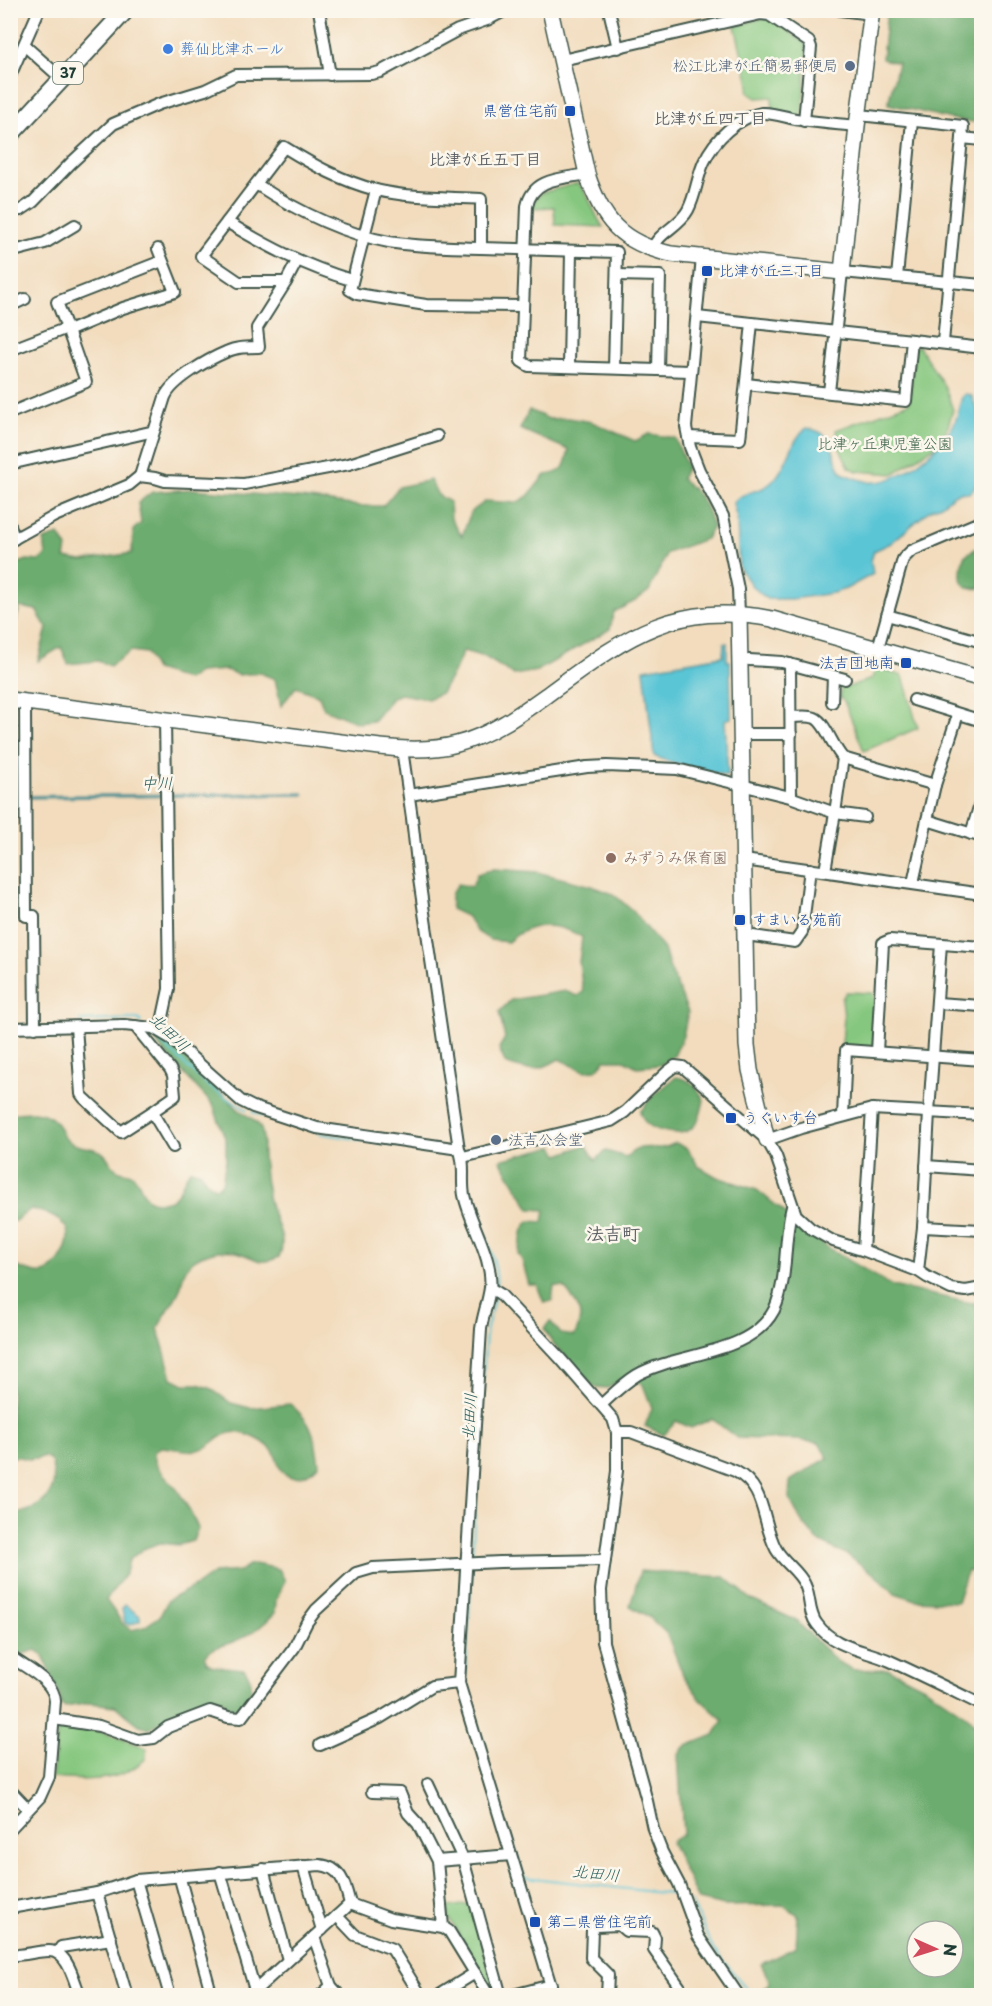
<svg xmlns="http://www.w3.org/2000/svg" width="992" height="2006" viewBox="0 0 992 2006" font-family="'Playpen Sans','Klee One',sans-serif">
<rect width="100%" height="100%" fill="#fbf7ec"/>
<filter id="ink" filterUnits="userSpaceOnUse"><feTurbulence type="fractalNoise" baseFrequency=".0167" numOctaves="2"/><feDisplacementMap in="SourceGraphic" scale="12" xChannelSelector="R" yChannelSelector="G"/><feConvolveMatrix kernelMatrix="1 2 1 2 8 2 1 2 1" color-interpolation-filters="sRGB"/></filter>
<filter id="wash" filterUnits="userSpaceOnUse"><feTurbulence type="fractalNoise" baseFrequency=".008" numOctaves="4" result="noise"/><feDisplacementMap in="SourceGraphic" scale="24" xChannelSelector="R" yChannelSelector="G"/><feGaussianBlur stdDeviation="1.35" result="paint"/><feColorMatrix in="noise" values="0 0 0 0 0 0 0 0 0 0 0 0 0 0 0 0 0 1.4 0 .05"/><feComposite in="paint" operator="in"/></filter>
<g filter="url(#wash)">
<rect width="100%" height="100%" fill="#f2dcbd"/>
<g fill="#86c77f" stroke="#52825a" stroke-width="1.5">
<path d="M768,17L805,43L807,49L802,118L773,112L772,97L756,98L748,92L749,84L735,26Z"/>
<path d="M578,183C590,195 593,213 603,227L555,225L554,207L534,208V201L542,193Z"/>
<path d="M918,345L945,387L953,410L947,429L934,447L893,474L857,471L849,467L840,449L836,430L909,403L915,348Z"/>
<path d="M876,667L903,676L918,728L864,751L844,701L840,698L841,687H848L872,679Z"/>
<path d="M846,992L873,993L876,1002L874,1045L871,1048L846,1047L842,1044L844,1017L842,999Z"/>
<path d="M60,1725L102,1732L147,1748L145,1760C139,1764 132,1770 125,1773C103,1782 75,1780 52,1778L58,1728Z"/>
<path d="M471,1904L496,1995L449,1918L448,1907Z"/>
</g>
<g fill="#6cac6e" stroke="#467451" stroke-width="1.5" fill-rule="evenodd">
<path d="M887,11H981V123L951,119L888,104L898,63L882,59Z"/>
<path d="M529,410L549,419L569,418L592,422L635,441L649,434L675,438L687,467L681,479C701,493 706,504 713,527L706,539L667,553L649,591L635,601L614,612L610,629L537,671L514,675L485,657L463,651L456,668L441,693L428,699L401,694L393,697L373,721L358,723L324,709L319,696L296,687L281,706L275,679L260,673L238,675L226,670L199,672L187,680L155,670L146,653L131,651L110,666L98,661L68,664L61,647L38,661L47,628L36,610L20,607L15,625L11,626V561L14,565L27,560L39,561L46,555L44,540L59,535L67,548L65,558L82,561L132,553L133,530L141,523L138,503L152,492L192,489L310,499L359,506H383L399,487L430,480L438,495L450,502L451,519L462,536L471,512L486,501L517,503L528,496L545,475C564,473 565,467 569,450L520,429Z"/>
<path d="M975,549H981V588C957,592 959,574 964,556Z"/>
<path d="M494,869L537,872L592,886L613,894L633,911L664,949L669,966L688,1012L683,1036L674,1056L660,1065L637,1067L624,1060H605L596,1070L584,1071L559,1059C538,1072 528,1072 505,1063L499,1048L505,1038L499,1012L511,1000L565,991L577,996L583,992L579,962L582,937C556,922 531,921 508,942L490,940L476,931L468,917L451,909V894L458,884L472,887L477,874Z"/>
<path d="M160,1036C187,1058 212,1083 237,1108C245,1116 256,1118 261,1129C265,1138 262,1146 263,1156C264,1171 266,1186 269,1201C273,1221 289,1237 279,1257C259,1266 258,1259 240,1253C225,1247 195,1253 186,1269C182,1276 182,1285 179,1291C173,1304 164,1315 158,1328L172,1378L184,1384H198L210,1388L231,1403L250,1408L290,1404C313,1423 315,1435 319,1464C311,1473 294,1484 283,1472C278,1467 277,1457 273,1451C266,1443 255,1437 245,1434C219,1427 215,1448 198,1450C186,1452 173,1448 161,1447L154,1452C154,1470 169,1477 178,1491C186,1503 192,1515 198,1528L193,1541L179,1545L160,1543L143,1549L129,1560L126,1573L106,1600L123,1624L131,1630L144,1627L160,1616L168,1600L197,1585L214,1573L241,1571L248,1565L255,1564L279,1569L285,1581L276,1600L275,1613C264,1625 251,1635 235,1641C224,1646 213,1646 205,1656L206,1662L213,1666L244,1669C257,1684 252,1698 236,1709L227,1706L223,1701L216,1699L205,1700L190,1710L149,1728L142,1727L115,1706L91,1703L64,1707L61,1705L60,1696L42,1654L36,1650L20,1655C3,1631 21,1611 10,1591V1518C17,1513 25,1512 32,1509C54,1498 57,1482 51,1461L45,1456C27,1464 26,1455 11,1457V1265C21,1267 33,1275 43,1273C58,1270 75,1240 65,1226C57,1216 42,1212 31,1209L15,1221L11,1222V1114C26,1112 47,1108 57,1124C61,1129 61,1135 66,1139C76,1148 89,1146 100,1151C108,1155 109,1162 115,1168C119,1173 126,1171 131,1174C147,1184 137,1207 167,1201C181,1198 182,1178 191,1169L201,1172C205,1179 209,1186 217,1187L222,1183L226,1159V1141L213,1105L162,1050L156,1041L158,1037Z"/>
<path d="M676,1077C691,1079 697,1087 704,1100C702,1109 700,1120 693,1127C683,1138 658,1132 647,1124C644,1121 642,1116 640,1112L652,1097Z"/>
<path d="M676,1143L688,1149L698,1166L717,1177L757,1190L830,1249L892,1286L971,1303L981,1302V1573L967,1571L957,1602L916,1600L895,1593L874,1574L846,1554L818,1541L801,1520L789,1498L790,1481L828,1458L819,1443L798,1440L737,1438L712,1419L691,1428L676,1421L664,1435L645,1426L652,1408L643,1385L629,1375L608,1388L594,1387L552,1342L544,1329L550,1321L561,1334L574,1336C586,1315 578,1304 564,1287L554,1286L552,1301L544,1303L537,1285H529L522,1260L518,1254L523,1229L529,1221L543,1222L545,1210L530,1209L500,1160L554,1146L559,1155L586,1145L595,1160L606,1151L626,1157C638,1146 643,1147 657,1148C664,1149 670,1145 676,1143Z"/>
<path d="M640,1571L725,1577L752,1600L795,1620L838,1662L854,1670L889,1669L926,1688L966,1715L977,1727H981V1995H757L770,1982L761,1964L796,1947L798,1915L783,1905L724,1906L698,1900L671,1842L683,1834L678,1756L684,1747L714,1735L723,1720L701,1700L683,1675L667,1634L649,1617L630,1606ZM917,1931H953V1967H917Z"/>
</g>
<g fill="#5ac5d5" stroke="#3c8184" stroke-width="1.5">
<path d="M965,394L971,395L981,419L982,475L976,486L969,493L960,492L954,495L941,505L931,509L891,543L874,551L871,561L873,574L846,589L833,593L793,599H767L752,586L739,567L737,519L733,503C744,489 761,494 774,480C789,464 790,441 806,428C838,433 829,452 842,473C851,477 860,480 869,482C897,485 938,451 952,428C958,418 959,407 962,397Z"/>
<path d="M724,643H727V661H730L731,718L725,720L728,776L673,763L654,756L644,669L723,656Z"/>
<path d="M304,793V795L11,798L10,796Z"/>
<path d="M125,1605L140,1616V1621L130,1625L125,1623L122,1609Z"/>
</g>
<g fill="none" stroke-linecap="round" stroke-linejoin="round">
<g stroke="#5ac5d5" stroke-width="2">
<path d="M80,1021L138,1019L141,1022"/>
<path d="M149,1032L212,1089L247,1110"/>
<path d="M252,1112L292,1125"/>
<path d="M318,1133L455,1155L458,1163"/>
<path d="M468,1191C478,1217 500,1262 496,1288"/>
<path d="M472,1560L486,1332L495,1294"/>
<path d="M465,1686L472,1566"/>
<path d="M511,1837L524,1877L679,1895"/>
<path d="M691,1901L713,1949L753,1996"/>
</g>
</g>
</g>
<g filter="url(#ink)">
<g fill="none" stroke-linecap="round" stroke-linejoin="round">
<g stroke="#3f5549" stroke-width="14">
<g id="street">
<path d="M319,10L330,75"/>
<path d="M609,10L618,48"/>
<path d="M840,10L872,14"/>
<path d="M24,45L62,79"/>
<path d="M562,60L761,14L769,15L809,42L811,47L804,121"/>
<path d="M10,76L39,10"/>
<path d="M859,115L963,126L962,138L982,140"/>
<path d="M587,174C563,179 533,177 527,206L521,361L529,366L690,371"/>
<path d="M256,184C297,211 340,233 389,242C419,247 450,247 480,248C526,249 571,251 617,252L614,368"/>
<path d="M376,190L350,290L357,294L426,305L523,306"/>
<path d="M10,211L21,210L33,202L71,163L113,124L159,104L205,90L236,75L371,74L380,72L458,30L487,20L506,10"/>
<path d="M227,222C268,247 305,266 351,280"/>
<path d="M652,250C658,232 679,227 688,210C696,195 697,177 704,162C714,140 737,117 762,113C774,112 790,119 802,120C821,123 839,124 857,126"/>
<path d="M10,252L45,243L75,225"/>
<path d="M702,257L686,427L690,447L699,470L723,516L738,589L739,614"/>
<path d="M617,275L660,276L658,370"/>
<path d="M897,277L912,121"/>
<path d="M286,282L297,261"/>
<path d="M10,306L25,299"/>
<path d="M697,317L912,340"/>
<path d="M68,331L123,308L175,292L158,249"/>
<path d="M943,342L962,138"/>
<path d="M10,350L67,328L57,302L162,261"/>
<path d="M569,367L571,251"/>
<path d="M746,384L906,401L912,340L982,348"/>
<path d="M829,392L842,272L982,285"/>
<path d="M10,413L86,382L67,328"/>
<path d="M688,437L740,439L752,323"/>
<path d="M10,464L150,432L153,434"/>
<path d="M140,476L165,397C172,380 209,359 226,352C236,347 248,347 259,347L257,328L286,282H239L201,256L284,147C313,165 342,181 376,190C410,198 446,197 481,199V248"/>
<path d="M10,525L14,539"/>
<path d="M10,541L55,516L129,485L140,476L155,478L165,481L244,484L349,464L437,436"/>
<path d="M887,615L982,642"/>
<path d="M878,648L903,559L911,551L982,521"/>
<path d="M749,660L782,662L845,679"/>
<path d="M790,664L791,797"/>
<path d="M914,700L982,721"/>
<path d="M25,702L26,916H34L35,1028"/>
<path d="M832,702L833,676"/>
<path d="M958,714L935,785L927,820L982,837"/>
<path d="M791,717C798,717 808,715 815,718C826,723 833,748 843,758L935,785"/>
<path d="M742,734H791"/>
<path d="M402,749L412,818L418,872L459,1149C466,1163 461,1179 464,1195C470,1223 494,1260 490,1288C488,1302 483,1315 481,1329L459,1683L554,1996"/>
<path d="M843,758L835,813L865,817"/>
<path d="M409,795L587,767L607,766L677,769L790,797L835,813L825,871"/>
<path d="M971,834L982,797"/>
<path d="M744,860L982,894"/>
<path d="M913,883L927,820"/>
<path d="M746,935L795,942L802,932L810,869"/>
<path d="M937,1003L982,1006"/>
<path d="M135,1026L170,1069L173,1075L175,1096L152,1112L173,1147"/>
<path d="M76,1027L81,1094L84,1098L121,1132L152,1112"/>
<path d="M10,1028L124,1025L153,1028L170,1038L241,1101L253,1107L317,1128L459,1149"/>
<path d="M160,1031L169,989L165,719"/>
<path d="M877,1052L883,943L890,940L982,947"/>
<path d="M843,1116L846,1050L982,1060"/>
<path d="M767,1140L801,1128L872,1109L982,1115"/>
<path d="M463,1157L611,1121L625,1112L667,1072L675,1066L683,1067L767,1140L776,1156L796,1215L810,1228L833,1241L865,1251L918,1271L927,1277L951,1289L966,1291L982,1288"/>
<path d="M926,1166L982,1170"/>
<path d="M923,1227L982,1230"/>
<path d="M863,1250L872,1109"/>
<path d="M918,1271L923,1227L929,1112L941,944"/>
<path d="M490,1288L500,1294L559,1357L613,1419L617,1432V1471L601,1590L603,1642L647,1801L653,1829L662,1852L679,1884L698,1936L739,1996"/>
<path d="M602,1404C613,1394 624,1383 637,1375C677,1352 750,1356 774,1310C789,1278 783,1240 792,1207"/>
<path d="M617,1432H631L735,1471C767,1488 761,1521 776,1549C784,1563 799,1571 805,1585C811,1598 808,1613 817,1624C834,1648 865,1650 890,1661C921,1675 951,1690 982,1705"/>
<path d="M10,1654L14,1659C29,1670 54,1681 55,1701L49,1777L40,1797L10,1829"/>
<path d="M54,1719L99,1726L138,1740L154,1738L168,1727L210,1711L228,1717L241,1718L294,1648L307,1622L316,1610L356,1573L373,1568L500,1562L605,1560"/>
<path d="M320,1745L380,1718L432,1686L459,1683"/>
<path d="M428,1784L463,1859L501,1996"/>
<path d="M10,1790L28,1809"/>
<path d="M372,1792L400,1793L408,1813L418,1824L437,1861L443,1927"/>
<path d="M437,1861L511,1855"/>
<path d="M303,1866L322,1930"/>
<path d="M263,1869L288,1960"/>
<path d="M220,1872L255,1990"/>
<path d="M179,1875L212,1996"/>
<path d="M136,1880L170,1996"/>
<path d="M97,1893L127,1996"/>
<path d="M350,1904L391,1919L443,1927L449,1931L489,1996"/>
<path d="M10,1908L97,1893L136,1880L320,1865C342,1867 345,1885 350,1904"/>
<path d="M337,1916L355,1935L392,1949L421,1996"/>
<path d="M314,1937L331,1986L340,1996"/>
<path d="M58,1953L61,1947L111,1939"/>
<path d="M10,1955C23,1956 36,1951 49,1951C68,1951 74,1981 80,1996"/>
<path d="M247,1996L259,1987L350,1904"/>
<path d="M320,1996L331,1986"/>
<path d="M438,1996L475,1973"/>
<path d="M509,1996L551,1985"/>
<path d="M607,1996L608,1975L591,1958L592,1929L595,1926L619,1925L626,1931L652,1932L655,1938L654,1950L686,1996"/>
</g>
</g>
<g stroke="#3f5549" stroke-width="18">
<g id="secondary">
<path d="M550,10L587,174C602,220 621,243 671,254L842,272L857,126L872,10"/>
<path d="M739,614L747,1045L750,1070L767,1140"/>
<path d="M10,700L380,747C406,750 432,751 457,744C491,735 520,714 548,694C625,638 672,600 772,619L982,679"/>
</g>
</g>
<g stroke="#3f5549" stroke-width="20">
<path id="primary" d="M10,135L126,10"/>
</g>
<use href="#street" stroke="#fff" stroke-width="10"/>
<use href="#secondary" stroke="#fff" stroke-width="15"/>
<use href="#primary" stroke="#fff" stroke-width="16"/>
</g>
</g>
<circle fill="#3f7fe0" stroke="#fbf7ec" stroke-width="2" cx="168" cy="49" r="6"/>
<g fill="#5c6f8a" stroke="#fbf7ec" stroke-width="2">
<circle cx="850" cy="66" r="6"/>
<circle cx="496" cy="1140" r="6"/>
</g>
<g fill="#1a4fb4" stroke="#fbf7ec" stroke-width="2">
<rect x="564" y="105" width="12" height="12" rx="3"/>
<rect x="701" y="265" width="12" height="12" rx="3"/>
<rect x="900" y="657" width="12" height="12" rx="3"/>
<rect x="734" y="914" width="12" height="12" rx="3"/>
<rect x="725" y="1112" width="12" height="12" rx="3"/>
<rect x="529" y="1916" width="12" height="12" rx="3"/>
</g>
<circle fill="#8d6e63" stroke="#fbf7ec" stroke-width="2" cx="611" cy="858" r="6"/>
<g text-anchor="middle" stroke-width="5" stroke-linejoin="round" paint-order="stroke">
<rect fill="#fbf7ec" stroke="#61756b" stroke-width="1.5" x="53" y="62" width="30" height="22" rx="4.5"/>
<g font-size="14" font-weight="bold" fill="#1f3d34">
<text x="68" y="78">37</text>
</g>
<g font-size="15" fill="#366cbe" stroke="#fbf7ec" text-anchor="start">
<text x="180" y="54">葬仙比津ホール</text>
</g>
<g font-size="15" fill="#4e5e75" stroke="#fbf7ec" text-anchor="end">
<text x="838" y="71">松江比津が丘簡易郵便局</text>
<text x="508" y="1145" text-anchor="start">法吉公会堂</text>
</g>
<g font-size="15" fill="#164399" stroke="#fbf7ec" text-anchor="start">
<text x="558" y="116" text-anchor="end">県営住宅前</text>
<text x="719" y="276">比津が丘三丁目</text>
<text x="894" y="668" text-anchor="end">法吉団地南</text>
<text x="752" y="925">すまいる苑前</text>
<text x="743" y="1123">うぐいす台</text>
<text x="547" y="1927">第二県営住宅前</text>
</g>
<g font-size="15" fill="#396047" stroke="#fbf7ec">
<text x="885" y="449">比津ヶ丘東児童公園</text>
</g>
<g font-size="15" fill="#785e54" stroke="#fbf7ec" text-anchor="start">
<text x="623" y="863">みずうみ保育園</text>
</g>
<g font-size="16" font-weight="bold" fill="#5c5f63" stroke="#fbf7ec">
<text x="710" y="124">比津が丘四丁目</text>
<text x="485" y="165">比津が丘五丁目</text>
</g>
<g font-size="16" font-style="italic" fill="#2e5f5c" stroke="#fbf7ec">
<text transform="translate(157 783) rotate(-1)" y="6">中川</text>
<text transform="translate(170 1032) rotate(44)" y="6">北田川</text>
<text transform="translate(469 1417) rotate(-87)" y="6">北田川</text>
<text transform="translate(596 1873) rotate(6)" y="6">北田川</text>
</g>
<g font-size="18" font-weight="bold" fill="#5c5f63" stroke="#fbf7ec">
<text x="613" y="1240">法吉町</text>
</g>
</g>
<rect width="992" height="2006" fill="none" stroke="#fbf7ec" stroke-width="36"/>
<g transform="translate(935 1949) rotate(93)"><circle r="28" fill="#fbf7ec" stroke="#a3ada2" stroke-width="1.5"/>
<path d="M0-4.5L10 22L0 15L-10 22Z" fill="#d1495b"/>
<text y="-9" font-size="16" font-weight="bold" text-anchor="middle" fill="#1f3d34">N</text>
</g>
</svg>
